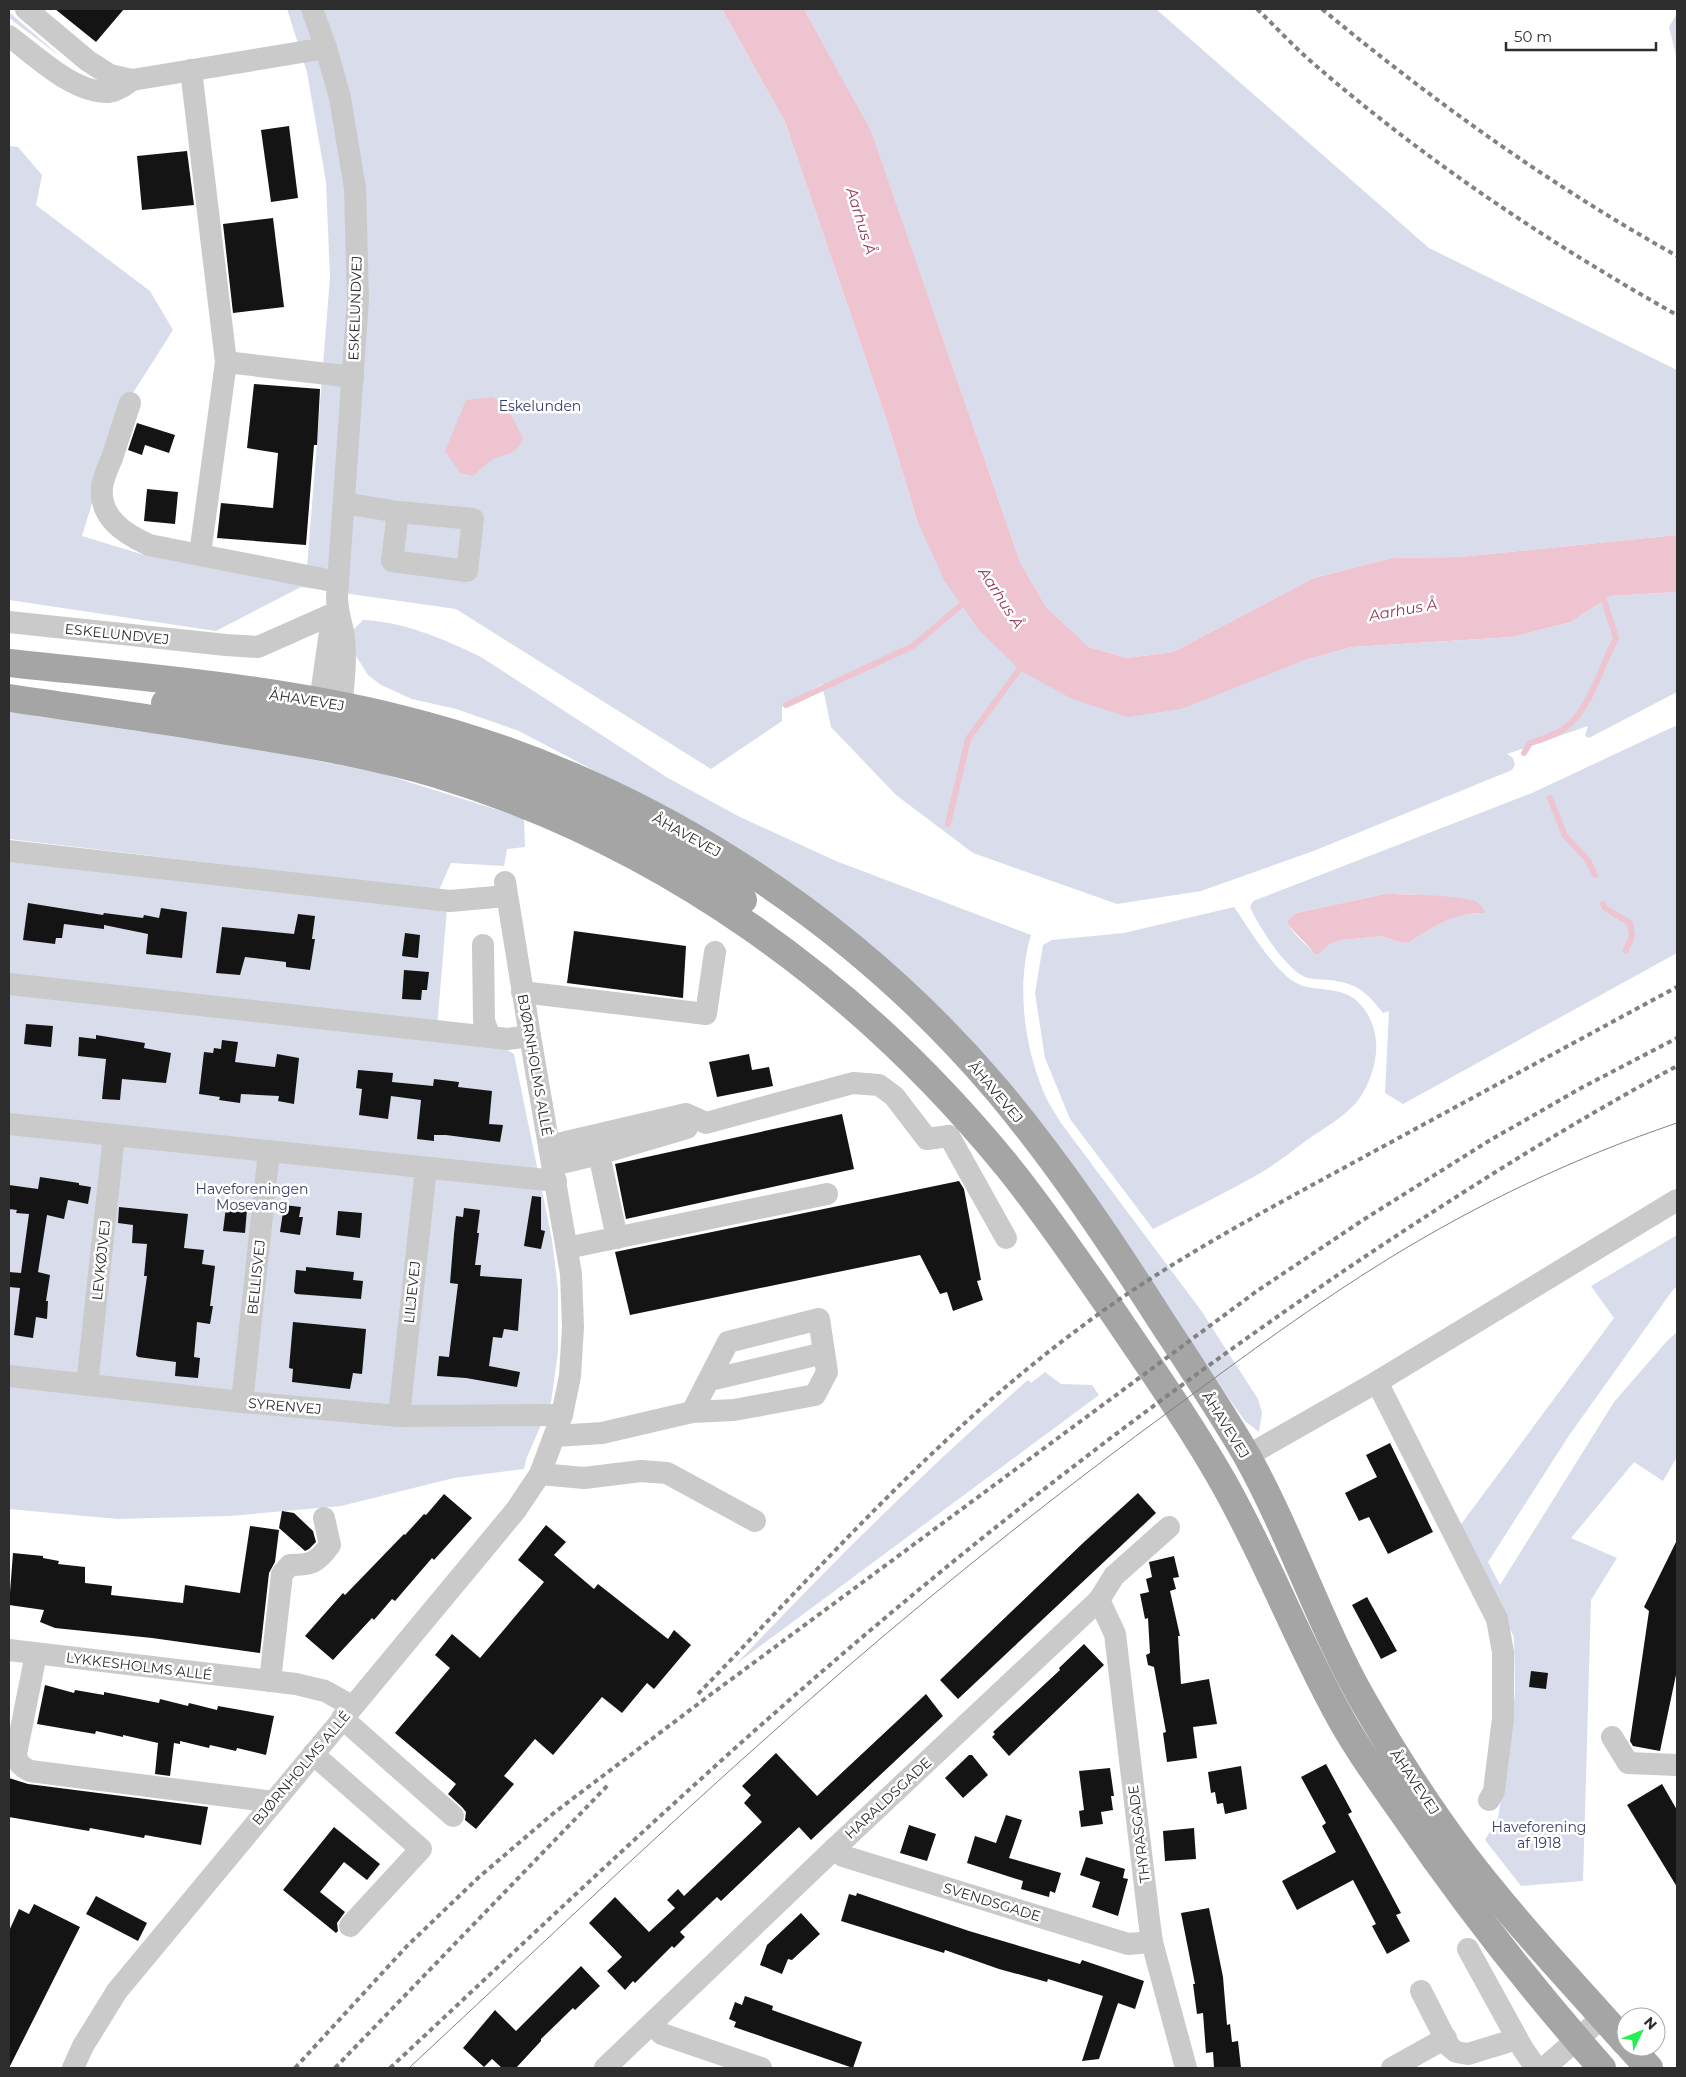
<svg xmlns="http://www.w3.org/2000/svg" width="1686" height="2077" viewBox="0 0 1686 2077" font-family="Montserrat,sans-serif">
<rect width="100%" height="100%" fill="#fff"/>
<g fill="#d9ddeb" fill-rule="evenodd">
<path d="M287,9H722L785,122L887,421L917,520L1021,671L1302,661L1352,647L1512,637L1571,622L1610,596L1677,592V692L1589,738L1585,736L1588,726L1507,754L1513,758L1515,765L1512,770L1316,850L1201,891L1117,904L973,853L896,795L831,727L822,684L782,707V721L711,769L456,609L301,587L216,631L9,600V146L18,147L42,175L36,205L150,291L173,330L119,415L82,536L141,554L301,585L306,581L330,277L326,182L307,72Z"/>
<path d="M804,9H1156L1429,248L1677,370V535L1459,557L1392,558L1314,578L1173,652L1127,658L1089,647L1046,607L1020,562L871,132Z"/>
<path d="M9,12L61,57L9,18Z"/>
<path d="M1677,13V59L1669,27Z"/>
<path d="M363,620C404,622 444,639 481,657L668,778L740,817L836,861L1031,935C1016,985 1024,1045 1044,1093C1048,1103 1055,1113 1061,1123L1200,1309L1258,1399L1262,1413L1259,1432L1245,1421L1230,1400L1086,1184L738,850L688,820L519,731L456,709L412,699L381,685L368,675L356,656L352,631Z"/>
<path d="M9,712L258,749L380,773L524,818L525,847L507,849L504,866L451,863L439,890L9,839Z"/>
<path d="M1677,725V953L1403,1104L1385,1093L1389,1011L1383,1013C1366,991 1356,983 1329,980C1322,979 1312,980 1305,977C1285,968 1259,927 1250,907L1253,901L1532,793ZM1385,894H1406L1457,898L1484,913C1452,913 1435,926 1409,942L1402,943L1382,936L1342,940L1330,944L1319,954H1314C1306,942 1291,935 1288,920L1296,913Z"/>
<path d="M9,862L447,909L436,1039L502,1047L514,1054L552,1240L558,1289V1352L551,1402L527,1457L524,1469L454,1478L341,1506L230,1516L117,1519L9,1509Z"/>
<path d="M1234,907C1250,929 1277,978 1303,986C1321,991 1341,987 1357,1001C1369,1012 1374,1025 1376,1041C1378,1061 1369,1088 1355,1104C1342,1118 1323,1129 1307,1140C1291,1152 1275,1165 1257,1175C1223,1194 1188,1211 1153,1229L1070,1119L1045,1058L1035,993L1043,945L1052,940L1124,933Z"/>
<path d="M1677,1235V1286L1672,1291L1568,1437L1488,1562L1500,1585L1614,1402L1667,1341L1677,1332V1457L1663,1481L1634,1462L1571,1538L1617,1558L1591,1600L1583,1881L1521,1886L1485,1840L1498,1818L1507,1760L1515,1692L1514,1637L1459,1527L1614,1318L1591,1286Z"/>
<path d="M1045,1372L1061,1384L1092,1385L1099,1395L736,1664C830,1565 926,1469 1028,1380L1031,1383Z"/>
</g>
<g fill="#edc4d0">
<path d="M722,9H804L871,131L1020,562L1046,607L1089,647L1127,658L1173,652L1314,578L1392,558L1459,557L1677,535V592L1610,596L1571,622L1512,637L1352,647L1302,661L1181,709L1128,717L1072,699L1021,671L979,630L944,580L917,520L887,421L785,122Z"/>
<path d="M493,397C509,407 515,422 523,438C516,457 506,452 492,460C485,464 479,471 473,476L460,473L445,451L466,400Z"/>
<path d="M1385,894C1403,894 1462,895 1477,902C1480,904 1483,909 1485,911L1484,913C1453,913 1435,926 1409,942L1402,943L1382,936L1342,940L1330,944L1319,954H1314C1307,942 1295,935 1288,923V920L1296,913Z"/>
</g>
<g fill="none" stroke-linecap="round" stroke-linejoin="round">
<g stroke="#edc4d0" stroke-width="6">
<path d="M786,705L913,646L967,600"/>
<path d="M1524,753L1530,743C1544,739 1564,732 1574,720C1594,696 1602,665 1616,638L1604,600"/>
<path d="M1550,798L1565,836L1587,859L1595,875"/>
<path d="M948,824L968,739L1024,663"/>
<path d="M1603,904L1605,908L1630,923L1632,936L1626,950"/>
</g>
</g>
<g fill="#141414">
<path d="M55,9H124L96,42Z"/>
<path d="M289,126L298,198L271,202L261,130Z"/>
<path d="M187,151L194,205L142,210L137,156Z"/>
<path d="M273,218L284,307L233,313L223,224Z"/>
<path d="M254,384L320,389L317,445H314L306,545L217,538L221,503L273,508L278,453L247,448Z"/>
<path d="M137,423L175,435L169,453L145,445L142,455L128,450Z"/>
<path d="M147,489L178,492L175,524L144,521Z"/>
<path d="M28,903L103,915L104,913L143,918L144,915L159,918L161,908L187,912L182,958L146,954L148,934L104,925V929L64,924L62,938H56L55,944L23,940Z"/>
<path d="M298,914L315,916L312,939H315L310,970L286,967V962L245,957L240,975L216,973L222,927L294,934Z"/>
<path d="M574,931L686,946L683,998L567,983Z"/>
<path d="M405,933L420,935L418,958L402,956Z"/>
<path d="M404,970L429,972L427,990H422L421,1000L402,999Z"/>
<path d="M26,1024L53,1026L51,1047L24,1044Z"/>
<path d="M96,1035L145,1043L144,1048L171,1053L166,1083L122,1079L120,1100L102,1099L106,1059L78,1056L79,1037L96,1039Z"/>
<path d="M222,1040L238,1042L235,1062L275,1067L277,1054L299,1058L294,1104L278,1101L279,1096L241,1094L240,1103L219,1100L220,1097L199,1094L204,1052L213,1053L214,1048L221,1049Z"/>
<path d="M749,1054L752,1070L769,1067L773,1086L717,1097L709,1062Z"/>
<path d="M358,1070L393,1073L392,1082L433,1086L434,1079L459,1082L458,1087L492,1091L489,1124L503,1125L500,1142L446,1135H434V1141L417,1139L421,1100L391,1096L388,1119L359,1115L362,1089L356,1088Z"/>
<path d="M842,1114L854,1169L626,1219L615,1164Z"/>
<path d="M40,1177L79,1183V1185L91,1187L88,1204L68,1200L64,1219L47,1215L38,1272L50,1275L46,1301H48L47,1319L36,1317L33,1338L14,1335L20,1288L9,1287V1272L21,1273L29,1214L16,1213L17,1210L9,1209V1185L38,1189Z"/>
<path d="M959,1181L964,1189L981,1280L977,1281L983,1300L953,1311L947,1292L940,1294L920,1255L630,1315L615,1252Z"/>
<path d="M532,1196L541,1197V1230L545,1231L541,1249L524,1246Z"/>
<path d="M284,1205L301,1207L299,1217H303L300,1235L280,1232Z"/>
<path d="M119,1207L188,1214L184,1248L204,1250L202,1264L215,1266L210,1306H213L210,1324L197,1322L194,1357L200,1358L198,1378L175,1376L176,1362L138,1357L136,1355L147,1276H144L147,1244L132,1243L133,1225L118,1223Z"/>
<path d="M226,1207L247,1209L245,1233L223,1231Z"/>
<path d="M464,1208L480,1210L477,1233H479L475,1265H481L480,1276L522,1279L518,1331L504,1329L502,1338L493,1337L489,1366L520,1372L517,1387L466,1378L437,1376L439,1356L449,1357L458,1284L450,1283L454,1234L456,1216L463,1217Z"/>
<path d="M338,1211L362,1213L360,1238L336,1235Z"/>
<path d="M306,1267L354,1272L353,1280L363,1281L361,1299L296,1294L294,1292L296,1270L306,1271Z"/>
<path d="M293,1322L366,1329L362,1374L353,1373L350,1389L292,1382L293,1369L289,1368Z"/>
<path d="M1390,1443L1433,1532L1388,1554L1369,1517L1359,1521L1345,1493L1377,1477L1366,1455Z"/>
<path d="M1138,1493L1156,1513L958,1699L940,1680L1083,1543Z"/>
<path d="M444,1494L472,1518L434,1560L432,1558L395,1601L392,1599L374,1620L372,1618L333,1660L305,1636L343,1593L345,1595L404,1534L405,1535L424,1514L426,1515Z"/>
<path d="M282,1511L294,1513L313,1531L316,1542L309,1549L305,1551L279,1528Z"/>
<path d="M546,1525L566,1542L554,1555L594,1589L598,1584L668,1639L674,1630L691,1645L654,1689L647,1683L622,1713L602,1697L553,1755L535,1739L504,1776L514,1784L476,1829L465,1820L466,1812L462,1807L448,1794L456,1784L395,1733L450,1668L435,1655L452,1634L480,1658L544,1582L518,1560Z"/>
<path d="M250,1526L279,1530L275,1562L269,1573L260,1653L152,1638L55,1628L40,1622L44,1610L9,1605L13,1553L43,1556V1558L59,1561L58,1564L85,1567V1583L112,1586L111,1595L183,1603L185,1585L240,1593Z"/>
<path d="M1677,1540V1670L1660,1751L1633,1746L1630,1741L1649,1611L1644,1607Z"/>
<path d="M1174,1556L1179,1577L1173,1578L1176,1589L1170,1591L1180,1636H1178L1181,1684L1209,1679L1217,1724L1193,1727L1197,1758L1167,1762L1163,1733L1166,1732L1154,1667L1148,1665L1146,1655L1150,1653L1148,1618L1145,1619L1140,1594L1149,1592L1146,1579L1152,1577L1149,1562Z"/>
<path d="M1367,1597L1397,1651L1381,1659L1352,1605Z"/>
<path d="M1084,1644L1104,1665L1009,1756L992,1737L995,1734L993,1732L1060,1670L1059,1668Z"/>
<path d="M1531,1671L1548,1673L1546,1689L1529,1687Z"/>
<path d="M45,1685L74,1693L75,1690L104,1695V1692L159,1703L160,1699L188,1706L189,1703L217,1710L218,1706L274,1716L266,1755L237,1748L236,1751L210,1745L209,1748L180,1741V1744L174,1743L170,1776L155,1774L158,1743L123,1735V1737L96,1731L95,1734L37,1724Z"/>
<path d="M926,1694L943,1716L811,1840L799,1827L721,1901L717,1897L680,1932L685,1937L674,1948L672,1946L635,1983L633,1981L625,1990L607,1971L622,1957L589,1923L615,1897L649,1932L675,1908L667,1900L678,1889L684,1896L762,1822L744,1803L751,1795L742,1786L776,1753L817,1796Z"/>
<path d="M969,1755H972L988,1775L963,1798L945,1778Z"/>
<path d="M1326,1764L1352,1812L1348,1814L1401,1913L1396,1915L1410,1941L1387,1954L1372,1926L1376,1924L1353,1880L1297,1910L1282,1881L1336,1852L1322,1826L1326,1823L1301,1777Z"/>
<path d="M1241,1766L1247,1809L1225,1814L1223,1803L1217,1804L1215,1792L1211,1793L1208,1772Z"/>
<path d="M1110,1768L1114,1796H1111L1113,1810L1101,1812L1103,1824L1081,1827L1079,1811L1084,1810L1079,1771Z"/>
<path d="M9,1778L28,1784L208,1807L201,1845L145,1835L144,1838L90,1828L89,1831L9,1817Z"/>
<path d="M1662,1784L1677,1810V1887L1627,1805Z"/>
<path d="M1006,1815L1022,1820L1009,1858L1061,1873L1055,1893L1050,1891L1049,1897L1021,1889L1023,1881L967,1863L975,1836L996,1843Z"/>
<path d="M909,1825L936,1834L927,1861L900,1853Z"/>
<path d="M334,1827L380,1864L367,1880L344,1862L320,1892L345,1912L337,1923L338,1931L336,1933L283,1890Z"/>
<path d="M1194,1828L1196,1859L1165,1861L1163,1831Z"/>
<path d="M1086,1857L1125,1869L1123,1878L1128,1879L1118,1916L1092,1907L1100,1882L1080,1875Z"/>
<path d="M857,1893L969,1931L1080,1964L1082,1960L1144,1981L1135,2009L1118,2003L1099,2059L1082,2061L1103,1996L1048,1979L1047,1982L999,1969L945,1950L944,1953L841,1921L849,1894L856,1896Z"/>
<path d="M96,1896L147,1923L138,1941L86,1914Z"/>
<path d="M34,1904L80,1927L9,2068V1931L19,1909L29,1914Z"/>
<path d="M1209,1908L1223,1977L1227,2025L1230,2024L1232,2042L1238,2041L1241,2068H1214L1213,2052L1206,2053L1203,2013L1197,2014L1193,1984H1195L1181,1913Z"/>
<path d="M801,1913L820,1934L792,1960L788,1959L782,1974L760,1965L767,1945Z"/>
<path d="M581,1966L600,1986L575,2010L573,2008L541,2039V2041L516,2068H502L492,2059L484,2067L463,2048L495,2010L516,2031Z"/>
<path d="M745,1996L773,2006L772,2010L862,2042L853,2068L734,2027L736,2022L729,2019L735,2002L742,2005Z"/>
</g>
<g fill="none" stroke-linecap="round" stroke-linejoin="round">
<g stroke="#cacaca" stroke-width="22">
<path d="M26,9L88,61L110,75L132,80L326,48"/>
<path d="M312,9L326,48L340,98L355,188L358,299L337,597C337,609 340,619 343,631C347,651 344,685 341,705"/>
<path d="M9,36C36,56 73,93 108,92C117,91 125,85 132,80"/>
<path d="M191,70L226,362"/>
<path d="M130,403C124,421 118,440 112,458C108,467 103,478 102,487C99,518 125,534 149,545L338,582"/>
<path d="M344,503L398,512L473,519L467,571L392,561L398,512"/>
<path d="M200,554L226,362L353,377"/>
<path d="M9,622L226,645L258,647L337,612"/>
<path d="M320,702L330,632L336,616"/>
<path d="M9,851L450,901L506,896"/>
<path d="M483,945L484,1021L490,1037L507,1039L530,1036"/>
<path d="M9,984L490,1037"/>
<path d="M522,992L706,1014L715,952"/>
<path d="M9,1124L556,1181"/>
<path d="M549,1146L686,1114L706,1123L853,1083L879,1085L894,1096L927,1139L949,1136L1006,1238"/>
<path d="M599,1154L617,1238"/>
<path d="M553,1165L599,1154L687,1128"/>
<path d="M567,1248L827,1194"/>
<path d="M9,1376L242,1402L399,1416L562,1415"/>
<path d="M710,1380L824,1353"/>
<path d="M1377,1382L1497,1619L1503,1652V1718L1494,1791L1489,1800"/>
<path d="M87,1385L114,1135"/>
<path d="M242,1402L269,1151"/>
<path d="M399,1416L426,1168"/>
<path d="M555,1436L602,1433L692,1412L734,1410L815,1395L827,1372L819,1319L728,1342L692,1412"/>
<path d="M1247,1456L1377,1382L1677,1200"/>
<path d="M540,1474L584,1478L641,1471L667,1473L755,1521"/>
<path d="M1099,1600L1115,1634L1149,1920L1152,1942L1186,2068"/>
<path d="M9,1650L296,1684L325,1691L352,1706"/>
<path d="M36,1654L16,1754C17,1763 22,1767 30,1771L274,1802"/>
<path d="M270,1681L282,1574L290,1565C311,1565 317,1563 330,1545L324,1518"/>
<path d="M342,1718L453,1816"/>
<path d="M1612,1737L1628,1763L1677,1765"/>
<path d="M313,1754L421,1849L350,1926"/>
<path d="M834,1849L843,1856L1128,1944L1152,1942"/>
<path d="M1468,1949L1523,2049L1536,2068"/>
<path d="M1421,1991L1449,2046L1456,2052L1468,2054L1517,2039"/>
<path d="M652,2025L662,2034L761,2068"/>
<path d="M73,2068L83,2046L117,1991L516,1510L540,1474L562,1415L570,1376L573,1327L571,1274L530,1036L505,882"/>
<path d="M605,2068L834,1849L1099,1600L1114,1576L1169,1527"/>
<path d="M1392,2068L1446,2038"/>
<path d="M1544,2068L1603,2017"/>
</g>
<g stroke="#a5a5a5" stroke-width="28">
<path d="M9,663C140,677 273,687 401,719C632,776 845,910 998,1091C1059,1164 1111,1242 1162,1322C1191,1366 1221,1411 1247,1456C1291,1535 1319,1623 1364,1702C1394,1754 1427,1806 1463,1854C1513,1920 1571,1981 1626,2043"/>
<path d="M9,698C90,710 171,721 252,735C314,745 376,756 437,774C664,843 859,984 1008,1167C1045,1213 1079,1263 1113,1312C1150,1367 1189,1422 1222,1480C1265,1555 1295,1635 1336,1710C1355,1746 1380,1780 1403,1813C1464,1902 1531,1988 1602,2068"/>
<path d="M320,702C329,733 369,734 396,741C409,744 421,748 433,752C511,774 587,803 659,842C689,858 716,880 743,900"/>
<path d="M165,703L318,722L329,718L339,709"/>
<path d="M1630,2047L1649,2068"/>
</g>
<path stroke="#828282" stroke-width="1" d="M409,2068C553,1934 696,1797 846,1668C953,1576 1064,1488 1178,1405C1247,1354 1315,1304 1388,1259C1479,1203 1576,1157 1677,1123"/>
<g stroke="#828282" stroke-width="4" stroke-dasharray="5 4" stroke-linecap="butt">
<path d="M1257,9C1276,27 1294,47 1314,64C1426,161 1549,243 1677,315"/>
<path d="M1322,9C1433,101 1550,185 1677,256"/>
<path d="M698,1694C819,1569 937,1434 1077,1330C1165,1263 1263,1212 1360,1159C1465,1102 1571,1044 1677,987"/>
<path d="M295,2068L407,1946L479,1877L555,1812L710,1695L1257,1291L1363,1220L1487,1142L1581,1088L1677,1038"/>
<path d="M335,2068L609,1784"/>
<path d="M390,2068C538,1930 685,1789 839,1657C1001,1518 1171,1388 1348,1268C1455,1196 1564,1127 1677,1066"/>
</g>
</g>
<g text-anchor="middle" stroke-width="5" stroke-linejoin="round" paint-order="stroke">
<g font-size="14" fill="#2d2d2d" stroke="#fff">
<text transform="translate(355 308) rotate(-88)" y="5">ESKELUNDVEJ</text>
<text transform="translate(117 634) rotate(6)" y="5">ESKELUNDVEJ</text>
<text transform="translate(307 700) rotate(9)" y="5">ÅHAVEVEJ</text>
<text transform="translate(687 835) rotate(29)" y="5">ÅHAVEVEJ</text>
<text transform="translate(535 1065) rotate(80)" y="5">BJØRNHOLMS ALLÉ</text>
<text transform="translate(996 1092) rotate(50)" y="5">ÅHAVEVEJ</text>
<text transform="translate(101 1260) rotate(-84)" y="5">LEVKØJVEJ</text>
<text transform="translate(256 1277) rotate(-84)" y="5">BELLISVEJ</text>
<text transform="translate(412 1292) rotate(-84)" y="5">LILJEVEJ</text>
<text transform="translate(285 1406) rotate(5)" y="5">SYRENVEJ</text>
<text transform="translate(1226 1425) rotate(58)" y="5">ÅHAVEVEJ</text>
<text transform="translate(139 1666) rotate(7)" y="5">LYKKESHOLMS ALLÉ</text>
<text transform="translate(301 1768) rotate(-50)" y="5">BJØRNHOLMS ALLÉ</text>
<text transform="translate(1415 1782) rotate(56)" y="5">ÅHAVEVEJ</text>
<text transform="translate(888 1798) rotate(-43)" y="5">HARALDSGADE</text>
<text transform="translate(1139 1834) rotate(-97)" y="5">THYRASGADE</text>
<text transform="translate(992 1902) rotate(17)" y="5">SVENDSGADE</text>
</g>
<g font-size="14" fill="#38406a" stroke="#fff">
<text x="540" y="411">Eskelunden</text>
<text x="252" y="1194">Haveforeningen<tspan x="252" dy="16">Mosevang</tspan></text>
<text x="1539" y="1832">Haveforening<tspan x="1539" dy="16">af 1918</tspan></text>
</g>
<g font-size="15" font-style="italic" fill="#923753" stroke="#fff">
<text transform="translate(861 221) rotate(73)" y="5">Aarhus Å</text>
<text transform="translate(1001 598) rotate(57)" y="5">Aarhus Å</text>
<text transform="translate(1403 610) rotate(-10)" y="5">Aarhus Å</text>
</g>
</g>
<rect width="1686" height="2077" fill="none" stroke="#2d2d2d" stroke-width="20"/>
<g transform="translate(1641 2032) rotate(47)"><circle r="24" fill="#ffffff" stroke="#ababab"/>
<path d="M0-4L9 19L0 12L-9 19Z" fill="#25ee55"/>
<text y="-8" font-size="14" font-weight="bold" text-anchor="middle" fill="#2d2d2d">N</text>
</g>
<path d="M1506 42v8h150v-8" fill="none" stroke="#2d2d2d" stroke-width="2.5"/>
<text x="1514" y="42" font-size="15" fill="#2d2d2d" stroke="#ffffff" stroke-width="4" paint-order="stroke">50 m</text>
</svg>
